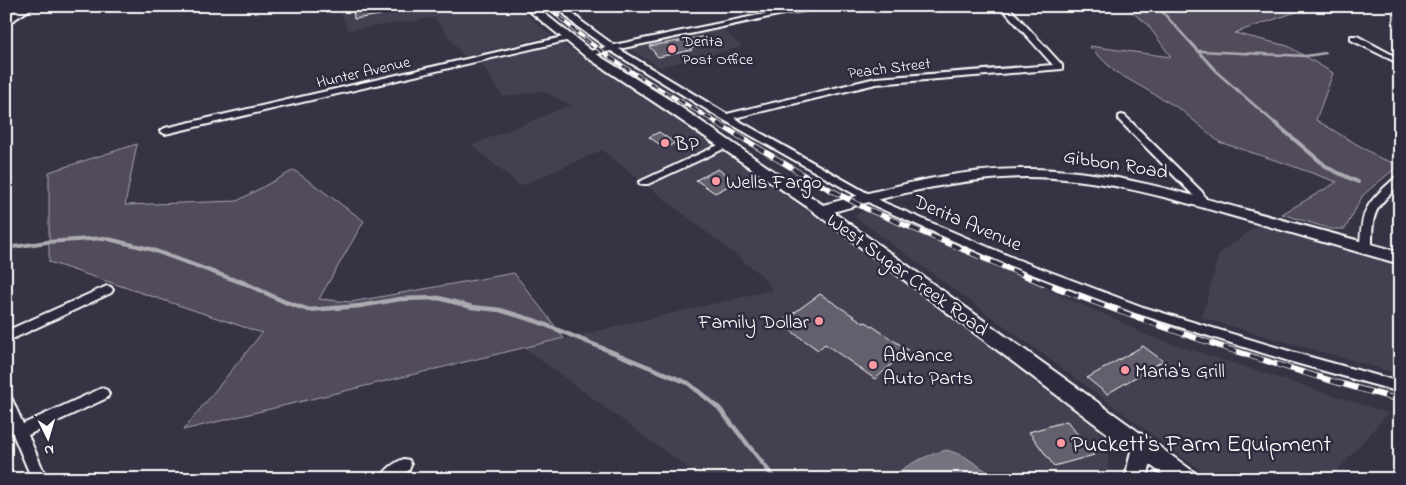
<svg xmlns="http://www.w3.org/2000/svg" width="1406" height="485" viewBox="0 0 1406 485" font-family="'Indie Flower',sans-serif">
<rect width="100%" height="100%" fill="#373345"/>
<filter id="ink" filterUnits="userSpaceOnUse"><feTurbulence type="fractalNoise" baseFrequency=".02" numOctaves="2"/><feDisplacementMap in="SourceGraphic" scale="10" xChannelSelector="R" yChannelSelector="G"/><feConvolveMatrix kernelMatrix="1 2 1 2 8 2 1 2 1" color-interpolation-filters="sRGB"/></filter>
<g filter="url(#ink)">
<g fill="#444051">
<path d="M338,6H517L551,36L463,56L435,18L348,30Z"/>
<path d="M720,27L742,47L660,67L625,46Z"/>
<path d="M563,44L755,173L1095,421L1108,455V479H703L524,348L773,290L760,274L602,150L520,186L472,145L571,105L543,91L503,97L481,63Z"/>
<path d="M865,210L1122,322L1145,335L1388,413L1330,479H1213L854,216Z"/>
<path d="M1258,225L1400,267V374L1202,318L1219,254Z"/>
</g>
<g fill="#514c5c" stroke="#a8a6ae">
<path d="M1125,6H1314L1234,33L1288,46L1333,73L1316,120L1380,158L1399,165L1363,195L1345,229H1331L1282,214L1337,182L1281,162L1219,142L1180,109L1114,71L1089,46L1171,57L1147,24Z"/>
<path d="M137,144L125,205L237,201L294,170L364,221L319,299L351,302L514,273L564,338L183,430L262,333L49,262V172Z"/>
</g>
<path fill="#76737f" stroke="#adabb2" d="M947,450L964,456L998,479H889C906,465 926,455 947,450Z"/>
<g fill="none" stroke-linecap="round" stroke-linejoin="round">
<g stroke="#adabb2" stroke-width="2.5">
<path d="M1157,6L1220,75L1276,124"/>
<path d="M1199,51L1306,56L1326,53"/>
</g>
<g stroke="#adabb2" stroke-width="4">
<path d="M1275,123L1328,168L1358,182"/>
<path d="M6,248L47,242L104,238L150,249L243,283"/>
</g>
<path stroke="#adabb2" stroke-width="4.5" d="M240,281L285,302L309,310L360,306L400,299L439,298L472,307L500,310L536,321L688,383L719,408L775,479"/>
</g>
<g fill="#635f6d" stroke="#fff">
<path d="M353,6H379L381,15L354,19Z"/>
<path d="M703,37L705,45L690,48L692,50L658,57L649,46Z"/>
<path d="M659,132L675,143L665,148L649,137Z"/>
<path d="M718,169L736,182L715,193L696,180Z"/>
<path d="M820,294L864,323L866,322L908,350L875,379L825,344L818,350L780,323Z"/>
<path d="M1143,346L1163,361L1107,394L1087,378Z"/>
<path d="M1067,421L1094,455L1054,466L1029,432Z"/>
</g>
<g fill="none" stroke-linecap="round" stroke-linejoin="round">
<g stroke="#fff" stroke-width="4">
<g id="minor">
<path d="M557,6H565L581,21L614,45L788,9L835,6L831,8L788,13L619,49L727,114L876,78L1053,65L1000,6H1008L1062,65V69L876,84L734,118L885,203L1016,259L1143,307L1292,352L1400,382V392L1292,362L1135,313L1008,265L877,207L722,119L611,51L586,56V52L606,47L575,25Z"/>
<path d="M567,36H570V40L165,134L160,131L165,128Z"/>
<path d="M1351,36H1357L1400,59V64L1351,40Z"/>
<path d="M1122,115L1125,116L1202,192L1207,201L1206,203H1198L1194,196L1119,120V116Z"/>
<path d="M727,141L730,142L732,144L730,146L648,184H640L639,182Z"/>
<path d="M1400,176V185C1373,209 1372,213 1372,249L1370,252H1362L1360,249C1361,208 1367,203 1396,177Z"/>
<path d="M107,286L111,287L113,290L111,293L6,342V331Z"/>
<path d="M102,388L107,390L109,394L107,398L28,435L47,479H32L6,418V395L11,397L23,424Z"/>
<path d="M404,459L409,460L411,465L409,470L399,479H381C384,470 395,462 404,459Z"/>
</g>
</g>
<g stroke="#fff" stroke-width="4">
<g id="secondary">
<path d="M6,6H14L6,11Z"/>
<path d="M22,6H35L6,25V17Z"/>
<path d="M523,6H535L593,52L673,102L823,205C890,187 958,168 1028,169C1100,169 1170,189 1239,208C1293,223 1346,237 1400,252V264C1343,248 1286,231 1229,215C1163,196 1095,177 1026,177C960,178 896,194 833,212L1150,440L1194,472L1197,479H1169L1150,465L1147,479H1125L1131,451L806,206L663,108L585,56Z"/>
</g>
</g>
<use href="#minor" fill="#2f2a3d" fill-rule="evenodd"/>
<use href="#secondary" fill="#2f2a3d" fill-rule="evenodd"/>
<g stroke="#fff" stroke-width="4">
<path id="rail-far2" d="M548,6C597,56 660,88 719,124"/>
</g>
<g stroke="#fff" stroke-width="5.5">
<path id="rail-far1" d="M717,123L812,180L867,209L1042,283"/>
</g>
<g stroke="#fff" stroke-width="6">
<path id="rail" d="M1039,281C1157,327 1277,367 1400,400"/>
</g>
<use href="#rail-far2" stroke="#2f2a3d" stroke-width="2.5" stroke-dasharray="8" stroke-linecap="butt"/>
<use href="#rail-far1" stroke="#2f2a3d" stroke-width="4" stroke-dasharray="11" stroke-linecap="butt"/>
<use href="#rail" stroke="#2f2a3d" stroke-width="4.5" stroke-dasharray="14" stroke-linecap="butt"/>
</g>
</g>
<g fill="#ff9aa2" stroke="#2f2a3d" stroke-width="2">
<circle cx="672" cy="49" r="5"/>
<circle cx="665" cy="143" r="5"/>
<circle cx="716" cy="181" r="5"/>
<circle cx="819" cy="321" r="5"/>
<circle cx="873" cy="365" r="5"/>
<circle cx="1125" cy="370" r="5"/>
<circle cx="1061" cy="443" r="5"/>
</g>
<g text-anchor="middle" stroke-width="5" stroke-linejoin="round" paint-order="stroke">
<g font-size="16" fill="#fff" stroke="#2f2a3d" text-anchor="start">
<text x="682" y="46">Derita<tspan x="682" dy="18">Post Office</tspan></text>
</g>
<g font-size="16" fill="#fff" stroke="#2f2a3d">
<text transform="translate(889 67) rotate(-7)" y="6">Peach Street</text>
<text transform="translate(363 71) rotate(-13)" y="6">Hunter Avenue</text>
</g>
<g font-size="20" fill="#fff" stroke="#2f2a3d" text-anchor="start">
<text x="675" y="150">BP</text>
<text x="726" y="188">Wells Fargo</text>
<text x="809" y="328" text-anchor="end">Family Dollar</text>
<text x="883" y="361">Advance<tspan x="883" dy="23">Auto Parts</tspan></text>
<text x="1135" y="377">Maria's Grill</text>
</g>
<g font-size="20" fill="#fff" stroke="#2f2a3d">
<text transform="translate(1116 163) rotate(9)" y="7">Gibbon Road</text>
<text transform="translate(968 222) rotate(23)" y="7">Derita Avenue</text>
<text transform="translate(908 274) rotate(36)" y="7">West Sugar Creek Road</text>
</g>
<g font-size="24" fill="#fff" stroke="#2f2a3d" text-anchor="start">
<text x="1071" y="451">Puckett's Farm Equipment</text>
</g>
</g>
<rect width="1406" height="485" fill="none" stroke="#2f2a3d" stroke-width="25"/>
<rect x="12" y="12" width="1381" height="460" fill="none" stroke="#fff" stroke-width="2" filter="url(#ink)"/>
<g transform="translate(48 438) rotate(175)" stroke="#2f2a3d" stroke-width="4" paint-order="stroke">
<path d="M0-4L9 19L0 12L-9 19Z" fill="#ffffff"/>
<text y="-8" font-size="14" font-weight="bold" text-anchor="middle" fill="#ffffff">N</text>
</g>
</svg>
